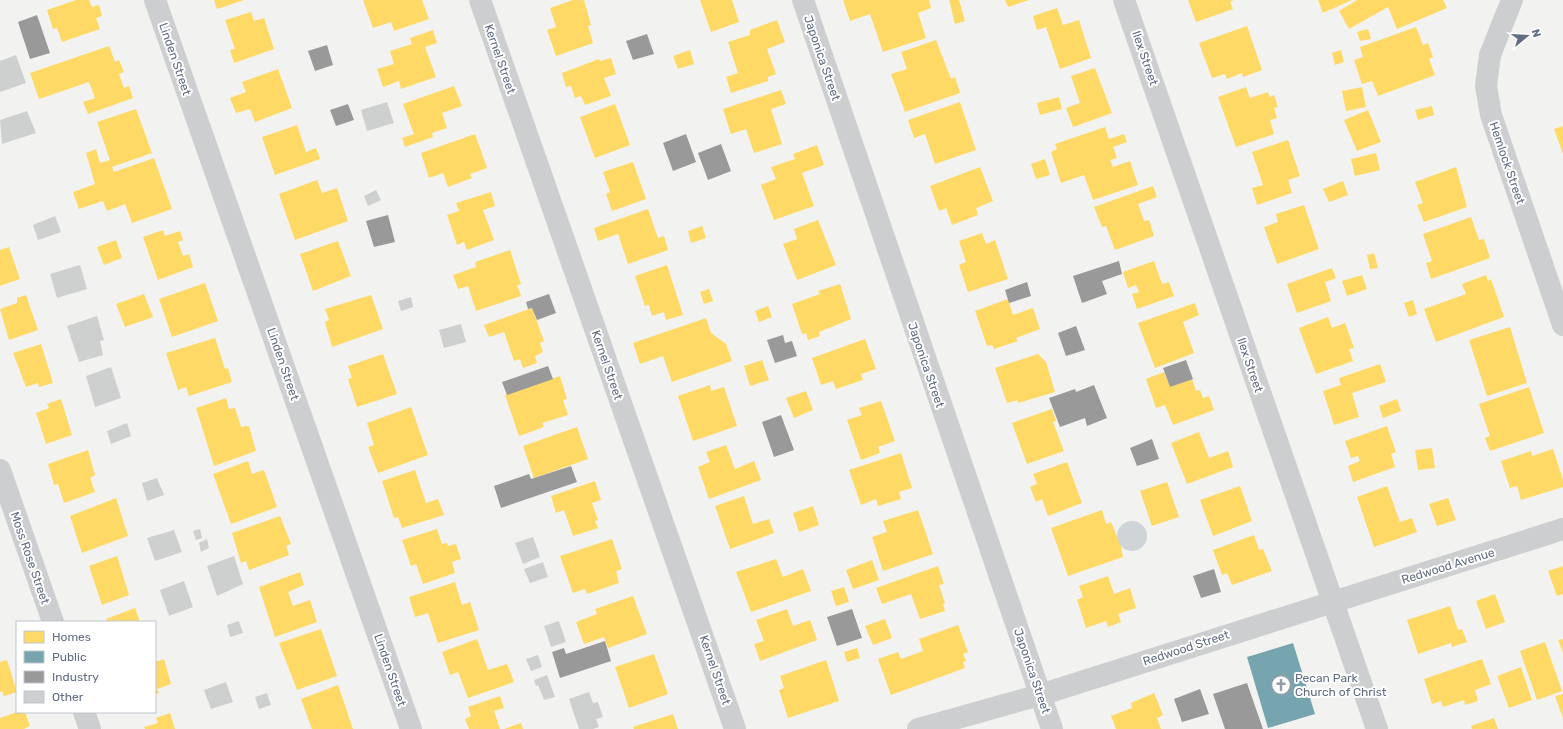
<svg xmlns="http://www.w3.org/2000/svg" width="1563" height="729" font-family="Rubik,sans-serif">
  <style>
    .water { fill: #ced4d8 }
    .homes { fill: #ffd966 }
    .public { fill: #76a5af }
    .industry { fill: #999 }
    .building { fill: #ced0d0 }
    .lines { fill: none; stroke-linecap: round; stroke-linejoin: round }
    .minor { stroke: #cdcecf; stroke-width: 22 }
    .labels { text-anchor: middle; dominant-baseline: central; stroke-width: 4; stroke-linejoin: round; paint-order: stroke }
    .street-label { font-size: 12px; fill: #616d82; stroke: #fff }
    .poi-label { font-size: 12px; fill: #616d82; stroke: #fff; text-anchor: start }
  </style>
  <rect width="100%" height="100%" fill="#f2f3f0"/>
  <path class="water" d="M1117 536a15 15 0 1 1 30 0a15 15 0 1 1-30 0Z"/>
  <path class="homes" d="M76,0H89L92,7L99,5L102,16L96,18L100,29L62,42L57,28L53,29L47,10Z
    M214,0H244L217,9Z
    M363,0H422L429,19L394,31L391,22L373,28Z
    M573,0H584L591,25L588,26L593,43L556,56L547,30L556,27L550,8Z
    M700,0H732L739,22L711,32Z
    M843,0H929L931,8L918,13L926,38L883,52L870,14L850,21Z
    M949,0H959L965,21L955,24Z
    M1005,0H1029L1008,7Z
    M1188,0H1234L1230,2L1233,9L1196,22Z
    M1318,0H1352L1323,13Z
    M1357,0H1443L1447,8L1397,29L1388,7L1349,29L1339,11Z
    M1057,8L1063,25L1079,20L1091,58L1060,69L1046,27L1037,30L1033,16Z
    M251,12L254,21L264,18L274,49L234,63L230,50L235,49L225,20Z
    M777,20L785,42L767,49L776,74L768,77V81L731,93L726,77L738,73L728,42L750,35V30Z
    M1247,26L1262,70L1243,77L1242,73L1227,79L1225,74L1212,78L1199,43Z
    M1416,27L1423,45L1428,43L1433,57L1429,59L1435,75L1378,96L1372,81L1362,84L1354,60L1363,57L1360,47Z
    M1368,29L1371,39L1360,41L1357,32Z
    M433,30L437,43L425,47L436,77L401,89L399,81L383,87L377,69L394,64L390,51L412,44L410,38Z
    M936,40L951,79L955,77L960,93L905,112L891,74L907,69L901,52Z
    M109,46L115,62L119,60L124,72L119,74L124,88L129,86L133,98L88,114L83,102L95,98L89,82L39,99L30,73Z
    M690,50L694,64L678,69L673,56Z
    M1341,50L1344,62L1335,65L1332,53Z
    M611,58L616,74L604,78L611,96L585,105L581,96L575,98L571,86L566,87L562,73L599,59L600,61Z
    M1095,68L1112,113L1073,127L1066,108L1080,103L1071,76Z
    M278,69L292,108L255,122L250,109L236,113L230,98L246,92L242,82Z
    M454,86L462,106L442,113L447,128L432,133L433,137L405,147L402,138L414,134L403,104Z
    M1246,87L1250,98L1268,92L1270,97L1274,95L1278,107L1274,108L1277,118L1270,120L1274,134L1236,147L1218,97Z
    M1362,87L1366,107L1346,111L1342,91Z
    M781,90L786,104L771,109L782,144L754,153L746,129L731,134L723,109Z
    M1059,97L1062,109L1040,115L1037,103Z
    M960,102L976,150L935,164L925,134L914,138L908,120Z
    M615,104L630,145L595,158L580,117Z
    M1432,106L1434,115L1418,120L1415,110Z
    M136,109L152,153L112,167L114,172L154,158L172,209L132,223L125,204L107,211L103,201L79,209L73,192L95,184L86,153L96,149L100,163L110,160L97,122Z
    M1368,110L1381,142L1357,151L1344,120Z
    M297,125L306,152L316,148L320,159L275,175L262,137Z
    M1563,126V154L1554,129Z
    M1105,127L1109,139L1124,134L1127,142L1113,147L1117,158L1110,160L1113,167L1130,161L1138,185L1093,200L1084,175L1061,183L1051,152L1057,149L1055,144Z
    M475,134L487,168L470,174L472,178L448,187L443,173L429,178L421,153Z
    M1288,140L1300,176L1288,180L1292,193L1257,205L1252,188L1263,185L1252,152Z
    M817,145L824,165L802,173L814,206L774,220L761,185L776,179L771,167L795,159L793,154Z
    M1376,153L1380,170L1355,176L1351,159Z
    M1045,159L1050,175L1036,179L1031,164Z
    M633,162L646,199L612,211L606,194L610,192L603,172Z
    M980,167L993,201L976,208L978,215L952,225L946,208L939,211L930,186Z
    M1456,167L1467,207L1424,222L1417,205L1423,203L1415,182Z
    M317,180L322,193L337,188L348,221L295,240L279,194Z
    M1343,181L1348,195L1329,202L1323,189Z
    M1153,186L1157,197L1138,204L1144,221L1149,220L1154,236L1115,250L1106,226L1102,227L1094,207Z
    M491,192L495,206L483,210L494,240L467,250L464,242L457,245L447,215L459,211L456,203Z
    M1304,205L1319,249L1277,264L1264,227L1278,222L1276,214Z
    M648,209L658,238L664,236L668,250L628,264L618,234L598,241L594,228Z
    M1471,217L1479,240L1484,239L1490,258L1431,279L1426,263L1432,261L1423,234Z
    M818,220L836,265L797,280L783,244L797,239L794,229Z
    M702,226L706,238L691,243L688,231Z
    M163,230L165,236L180,231L183,240L178,242L183,256L189,254L193,267L158,280L143,237Z
    M982,233L986,244L995,240L1008,279L968,292L959,265L966,262L959,241Z
    M116,240L122,258L104,265L97,247Z
    M338,241L351,276L313,291L300,254Z
    M9,247L20,279L0,286V250Z
    M510,250L521,284L517,285L521,296L476,311L468,286L458,289L453,275L476,267L475,262Z
    M1374,253L1378,268L1370,269L1367,255Z
    M1154,261L1162,284L1169,282L1174,296L1137,309L1132,294L1139,292L1136,285L1128,288L1123,272Z
    M667,265L683,315L666,320L664,312L652,316L649,305L645,306L635,276Z
    M1332,268L1336,278L1325,282L1331,301L1297,313L1287,284Z
    M1362,275L1367,289L1347,296L1342,281Z
    M1486,275L1488,281L1491,279L1504,317L1436,342L1424,309L1466,294L1462,284Z
    M205,283L218,321L172,337L159,299Z
    M840,284L851,319L819,332L820,336L808,340L806,333L802,334L792,304L820,294L818,291Z
    M709,289L713,301L704,304L700,292Z
    M144,294L153,317L125,327L116,304Z
    M26,295L38,330L9,340L0,309L17,303V298Z
    M371,295L383,329L332,347L325,322L329,320L325,309Z
    M1008,299L1013,315L1033,308L1040,329L1016,338L1018,341L994,349L992,345L987,346L975,311Z
    M1413,300L1417,314L1409,317L1404,303Z
    M1195,303L1199,315L1183,322L1194,353L1155,368L1138,323Z
    M768,306L772,317L759,322L755,311Z
    M532,308L544,341L540,343L543,352L535,356L537,363L523,368L520,359L514,361L504,332L489,337L484,325Z
    M1328,317L1332,328L1345,323L1354,348L1349,349L1353,361L1316,374L1299,328Z
    M706,318L711,333L726,344L732,361L672,382L663,356L640,364L633,343Z
    M1510,327L1527,383L1487,396L1469,340Z
    M215,338L225,369L228,368L232,382L189,396L186,387L178,390L166,353Z
    M865,339L876,369L861,374L863,380L836,389L833,381L821,385L812,358Z
    M41,344L53,383L39,387L38,383L26,387L13,353Z
    M383,354L397,394L357,407L348,379L352,378L348,366Z
    M1038,354L1046,362L1055,392L1018,403V400L1007,403L995,368Z
    M762,360L769,380L750,386L744,366Z
    M1380,364L1386,382L1352,393L1359,417L1334,425L1323,391L1341,385L1339,378Z
    M1164,372L1170,387L1192,379L1196,391L1200,390L1203,398L1209,396L1214,410L1173,425L1165,405L1156,408L1146,379Z
    M560,376L567,399L563,400L568,415L542,423L544,427L519,436L505,395Z
    M710,385L711,391L724,387L737,426L693,441L678,396Z
    M1529,387L1544,433L1490,451L1485,438L1490,436L1479,404Z
    M806,391L813,410L794,418L786,398Z
    M226,398L229,409L235,408L241,427L249,426L256,451L214,466L196,408Z
    M61,399L72,435L46,444L36,413L49,408L47,404Z
    M1397,399L1401,411L1383,418L1379,406Z
    M881,401L895,441L878,447L880,453L861,460L847,420L862,415L859,408Z
    M411,407L428,455L378,473L368,447L374,445L367,423Z
    M1052,409L1056,421L1053,422L1064,451L1027,464L1012,423Z
    M1387,426L1396,452L1391,454L1395,467L1353,482L1348,466L1360,461L1358,456L1351,458L1345,441Z
    M577,427L588,459L534,478L523,446Z
    M1199,432L1209,458L1228,451L1233,467L1187,484L1171,443Z
    M726,445L735,469L754,461L761,480L709,499L698,467L710,462L706,452Z
    M1432,448L1435,468L1418,470L1415,450Z
    M1553,449L1563,480V487L1521,500L1517,486L1510,488L1501,461L1531,451L1532,456Z
    M88,450L95,475L90,478L95,492L64,503L58,484L54,485L48,464Z
    M901,453L912,488L899,492L901,499L878,506L876,499L861,505L849,470Z
    M248,461L252,474L264,470L277,507L231,524L213,474Z
    M1067,462L1082,503L1048,516L1042,499L1036,502L1030,487L1037,484L1033,474Z
    M415,470L426,503L438,499L444,515L402,528L398,517L394,518L382,481Z
    M595,481L601,500L592,503L598,520L595,521L598,528L573,536L564,510L556,513L551,496Z
    M1167,482L1179,517L1152,526L1140,491Z
    M1240,486L1252,521L1213,536L1200,500Z
    M1387,486L1400,522L1412,518L1417,532L1374,547L1357,497Z
    M744,496L753,524L769,519L774,533L730,549L715,506Z
    M116,498L128,536L82,553L70,516Z
    M1448,498L1456,520L1437,526L1429,504Z
    M813,506L819,525L799,532L793,513Z
    M918,510L933,554L883,571L872,537L887,532L883,521Z
    M1102,510L1106,524L1111,522L1121,547L1123,557L1068,576L1051,528Z
    M280,516L291,544L286,546L289,555L249,570L246,561L241,563L232,533Z
    M437,529L442,544L447,543L448,546L456,544L461,559L452,562L455,573L423,584L416,564L411,566L402,540Z
    M1254,535L1259,550L1263,549L1272,571L1232,585L1227,573L1222,575L1213,550Z
    M612,539L622,569L616,571L619,583L587,594L585,589L573,593L560,556Z
    M117,556L129,595L102,605L89,566Z
    M776,559L783,577L803,569L811,591L751,612L736,572Z
    M872,560L879,580L853,589L846,570Z
    M938,566L944,584L939,585L945,603L943,604L945,611L920,619L911,594L882,604L876,588Z
    M1563,566V594L1557,596L1548,571Z
    M300,572L304,585L288,592L293,606L310,600L317,622L275,637L259,587Z
    M1108,576L1114,594L1130,588L1136,608L1118,614L1121,622L1108,627L1106,621L1086,628L1077,600L1083,597L1079,586Z
    M455,582L462,605L470,602L479,630L438,643L428,613L415,617L409,597Z
    M844,587L849,602L836,606L831,591Z
    M1495,594L1505,622L1486,629L1476,601Z
    M633,596L647,634L608,648L604,637L584,644L576,622L597,614L595,609Z
    M1450,606L1458,630L1462,629L1467,642L1452,647L1451,643L1418,654L1407,620Z
    M135,608L140,622H107L106,619Z
    M787,609L793,626L810,620L817,640L760,661L754,644L764,641L756,620Z
    M885,619L892,638L873,645L865,626Z
    M958,625L968,652L963,654L966,661L963,662L965,668L891,695L878,659L898,652L901,659L923,651L919,639Z
    M321,629L337,676L297,690L279,643Z
    M477,639L488,670L507,664L514,682L468,698L458,672L450,675L442,652Z
    M1563,639V653L1558,640Z
    M1545,642L1562,691L1537,700L1520,651Z
    M857,648L860,658L847,662L844,652Z
    M654,654L668,694L629,708L615,667Z
    M164,659L171,684L157,689L159,693L155,695V662Z
    M1482,659L1491,684L1475,690L1478,701L1465,705L1464,700L1443,707L1441,701L1432,704L1424,679Z
    M7,660L17,692L4,696L2,691L0,692V662Z
    M826,660L839,701L788,718L779,690L784,688L780,676Z
    M1521,667L1532,700L1509,708L1497,676Z
    M338,685L353,729H312L301,699Z
    M1154,693L1163,715L1157,718L1161,729H1116L1111,716L1132,708L1131,703Z
    M1563,694V718L1555,696Z
    M500,696L504,708L494,711L500,729H469L465,719L471,716L468,707Z
    M17,712H25L30,726L24,729H0V718Z
    M170,713L175,729H145L144,727L158,723L156,718Z
    M673,714L678,729H634L633,727Z
    M1494,718L1498,729H1472L1471,726Z
    M521,723L523,729H504Z"/>
  <path class="public" d="M1293,643L1315,714L1268,728L1247,657Z"/>
  <path class="industry" d="M37,15L50,53L30,59L18,22Z
    M647,34L654,54L633,60L626,41Z
    M327,45L333,65L315,71L308,51Z
    M348,104L354,120L336,126L330,110Z
    M686,134L696,162L673,171L663,143Z
    M721,144L731,171L708,180L698,153Z
    M388,215L395,242L374,247L366,221Z
    M1119,261L1122,274L1102,281L1107,294L1082,303L1073,276Z
    M1027,282L1031,296L1009,303L1005,290Z
    M549,294L556,313L537,320L532,308L528,309L526,302Z
    M1076,326L1085,350L1066,356L1058,333Z
    M783,335L785,343L792,341L797,356L775,363L767,340Z
    M1186,360L1193,379L1170,387L1163,368Z
    M548,366L553,379L507,395L502,382Z
    M1094,385L1107,418L1087,426L1085,418L1060,427L1049,398L1075,389L1076,392Z
    M781,415L794,450L774,457L762,422Z
    M1152,439L1159,459L1137,466L1130,448Z
    M571,466L577,482L501,508L494,486L529,474L531,479Z
    M1214,569L1221,592L1201,598L1193,576Z
    M852,609L862,638L837,646L827,617Z
    M605,641L611,661L560,678L552,652L564,648L566,654Z
    M1247,683L1263,729H1225L1213,694Z
    M1200,689L1209,714L1182,722L1174,699Z"/>
  <path class="building" d="M16,55L26,83L0,92V61Z
    M387,102L394,123L367,131L361,110Z
    M27,111L36,133L2,144L0,120Z
    M376,190L381,200L368,206L364,196Z
    M55,216L61,232L38,240L33,225Z
    M80,265L87,289L57,298L50,274Z
    M411,297L413,307L401,311L398,301Z
    M97,316L104,340L100,341L103,355L79,362L67,326Z
    M461,324L466,342L444,348L439,330Z
    M111,367L121,398L95,407L86,376Z
    M127,423L131,436L111,444L107,431Z
    M157,478L164,495L147,501L142,483Z
    M200,529L202,538L196,540L193,531Z
    M174,530L182,552L155,561L147,538Z
    M533,537L540,557L523,564L515,543Z
    M207,539L209,548L201,552L199,543Z
    M234,556L243,584L217,596L207,566Z
    M543,562L548,577L530,583L524,569Z
    M184,581L193,607L169,616L160,590Z
    M239,621L243,633L230,637L227,625Z
    M559,621L566,642L551,647L544,626Z
    M538,655L542,667L531,671L526,659Z
    M547,675L555,697L544,700L538,685L536,686L534,680Z
    M226,682L233,702L211,709L204,690Z
    M589,692L593,703L598,702L603,717L596,719L599,727L593,729H579L569,699Z
    M267,693L271,705L259,709L255,697Z"/>
  <g class="lines">
    <path class="minor" d="M155,0L411,729
      M480,0L735,729
      M803,0L1052,729
      M1124,0L1377,729
      M1512,0L1490,55L1486,86L1491,115L1563,325
      M0,470L53,622
      M84,712L90,729
      M918,729L1040,695L1563,529"/>
  </g>
  <defs>
    <symbol id="church-ring" viewBox="-11 -11 22 22"><circle r="9.5" fill="#fff" stroke="#949ca8" stroke-width="1.5"/><path d="M-1.2-6h2.4v3.5h3.3v2.4h-3.3V6h-2.4V-.1h-3.3v-2.4h3.3Z" fill="#949ca8"/></symbol>
  </defs>
  <g fill-rule="evenodd">
    <use href="#church-ring" x="1270" y="674" width="22" height="22"/>
  </g>
  <g class="labels">
    <g class="street-label">
      <text transform="translate(822 58) rotate(71)">Japonica Street</text>
      <text transform="translate(1145 58) rotate(71)">Ilex Street</text>
      <text transform="translate(175 59) rotate(71)">Linden Street</text>
      <text transform="translate(500 59) rotate(71)">Kernel Street</text>
      <text transform="translate(1507 163) rotate(71)">Hemlock Street</text>
      <text transform="translate(283 364) rotate(71)">Linden Street</text>
      <text transform="translate(607 365) rotate(71)">Kernel Street</text>
      <text transform="translate(926 365) rotate(71)">Japonica Street</text>
      <text transform="translate(1250 365) rotate(71)">Ilex Street</text>
      <text transform="translate(30 558) rotate(71)">Moss Rose Street</text>
      <text transform="translate(1448 566) rotate(-17)">Redwood Avenue</text>
      <text transform="translate(1186 648) rotate(-18)">Redwood Street</text>
      <text transform="translate(390 670) rotate(71)">Linden Street</text>
      <text transform="translate(715 670) rotate(71)">Kernel Street</text>
      <text transform="translate(1032 671) rotate(71)">Japonica Street</text>
    </g>
    <g class="poi-label">
      <text x="1295" y="678">Pecan Park<tspan x="1295" dy="14">Church of Christ</tspan></text>
    </g>
  </g>
  <rect x="16" y="621" width="140" height="92" fill="#ffffff" stroke="#c0c5cd"/>
  <rect x="24" y="631" width="20" height="12" fill="#ffd966" stroke="#c0c5cd"/>
  <text x="52" y="641" font-size="12" fill="#616d82">Homes</text>
  <rect x="24" y="651" width="20" height="12" fill="#76a5af" stroke="#c0c5cd"/>
  <text x="52" y="661" font-size="12" fill="#616d82">Public</text>
  <rect x="24" y="671" width="20" height="12" fill="#999999" stroke="#c0c5cd"/>
  <text x="52" y="681" font-size="12" fill="#616d82">Industry</text>
  <rect x="24" y="691" width="20" height="12" fill="#ced0d0" stroke="#c0c5cd"/>
  <text x="52" y="701" font-size="12" fill="#616d82">Other</text>
  <g transform="translate(1527 36) rotate(72)" stroke="#ffffff" stroke-width="3" paint-order="stroke">
  <path d="M0-3L7 15L0 10L-7 15Z" fill="#616d82"/>
  <text y="-6" font-size="11" font-weight="bold" text-anchor="middle" fill="#616d82">N</text>
  </g>
</svg>
